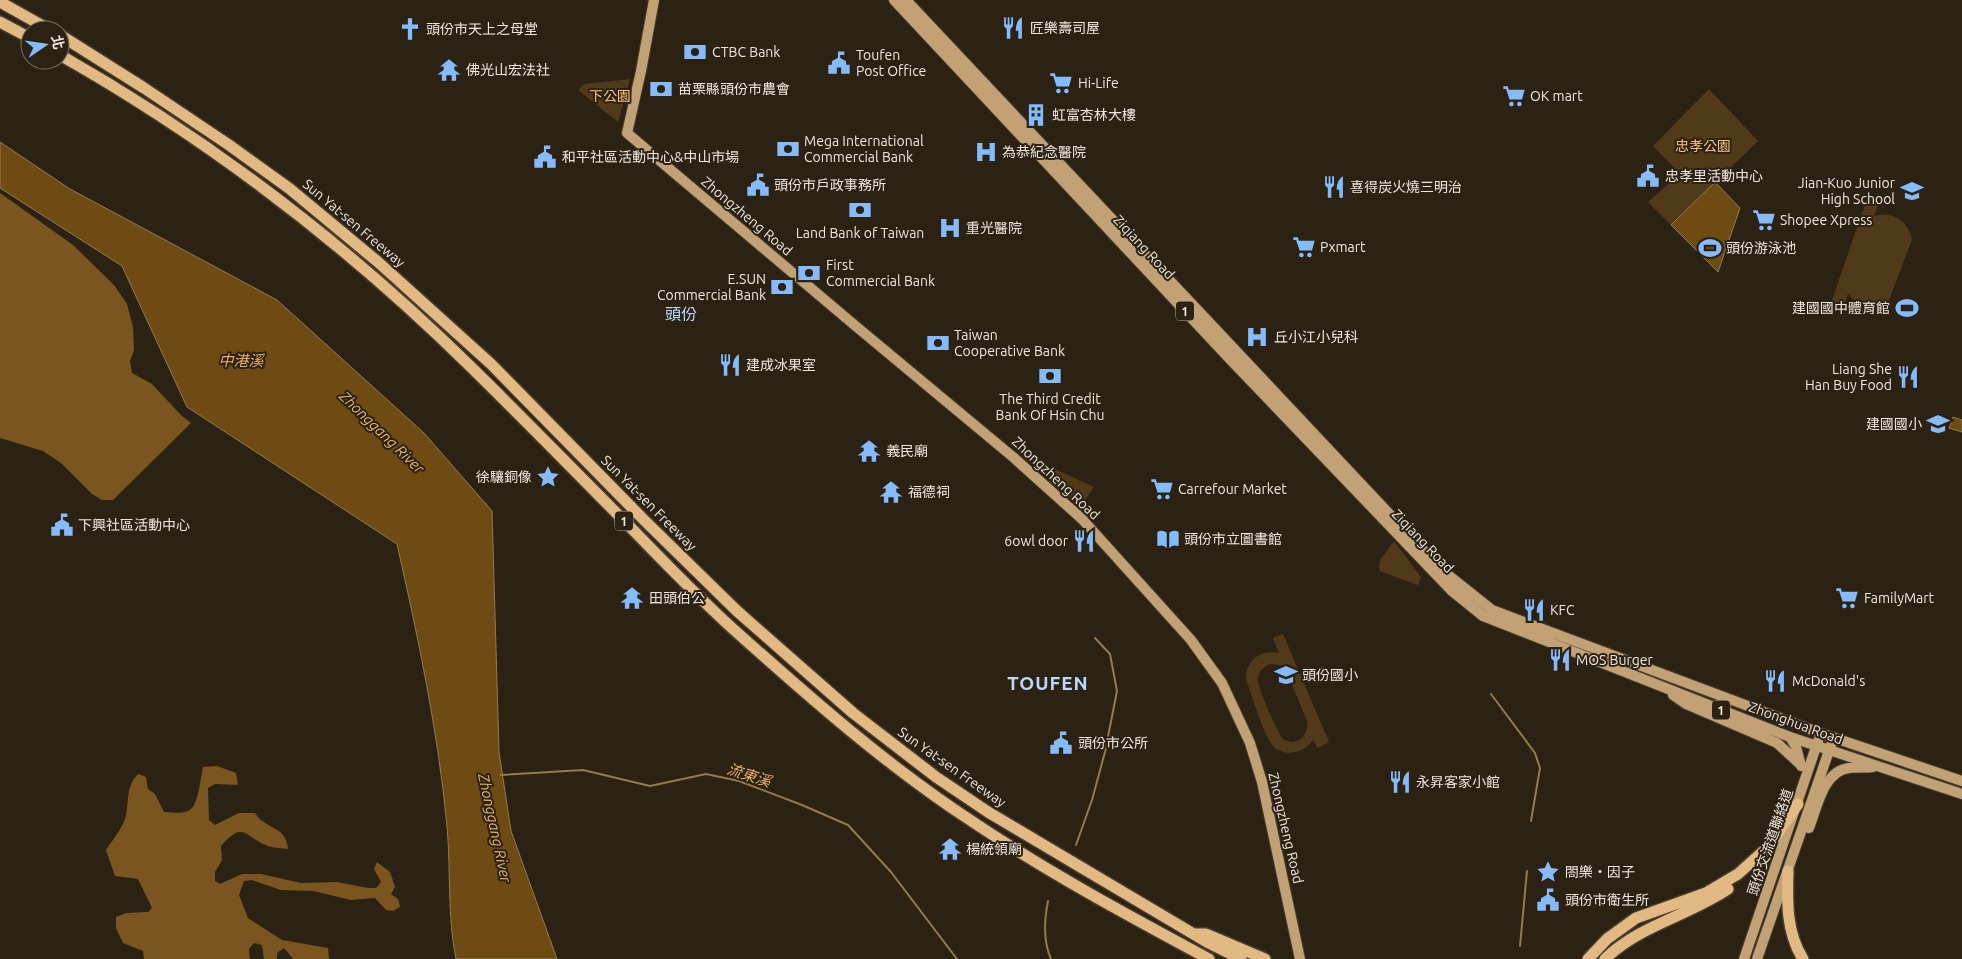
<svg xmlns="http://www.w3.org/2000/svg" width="1962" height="959" font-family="Ubuntu,'Noto Sans TC',sans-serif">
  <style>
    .green { fill: #513a19; fill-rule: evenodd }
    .forest { fill: #7a551f }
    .water { fill: #6e4b12; stroke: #947a4f }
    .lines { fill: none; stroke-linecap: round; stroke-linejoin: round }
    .stream { stroke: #947a4f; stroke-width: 2 }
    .major-casing { stroke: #473d30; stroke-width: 12 }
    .highway-casing { stroke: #473d30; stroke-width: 14 }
    .major { stroke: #c2a174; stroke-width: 10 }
    .highway { stroke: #e2b983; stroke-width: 11 }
    .labels { text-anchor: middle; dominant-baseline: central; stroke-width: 4; stroke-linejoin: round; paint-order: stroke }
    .shield { fill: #2c2214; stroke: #b4aba1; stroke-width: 1 }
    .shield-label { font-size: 12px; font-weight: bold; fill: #eee6dd }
    .poi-label { font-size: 14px; fill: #eee6dd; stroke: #2c2214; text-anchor: start }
    .park-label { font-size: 14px; fill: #fbc376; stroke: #2c2214 }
    .street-label { font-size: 14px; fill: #eee6dd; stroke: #2c2214 }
    .water-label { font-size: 15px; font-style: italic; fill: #eab366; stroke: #2c2214 }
    .quarter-label { font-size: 16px; fill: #bbd8fd; stroke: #2c2214 }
    .district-label { font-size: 19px; font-weight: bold; letter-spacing: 1px; fill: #bbd8fd; stroke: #2c2214 }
  </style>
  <rect width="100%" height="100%" fill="#2c2214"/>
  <path class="green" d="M630,79L618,122L578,90L584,84Z
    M1709,89L1758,141L1671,225L1648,202L1680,174L1653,146Z
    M1867,199L1879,202L1874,216C1893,211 1909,221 1912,240L1889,300C1874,310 1859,307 1848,294L1843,307L1831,303Z
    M1055,469L1094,487L1080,507L1048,482Z
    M1394,541L1421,577L1418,585L1379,571L1380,560Z
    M1283,634L1329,742L1318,748L1313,740C1304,754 1280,759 1270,742C1261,727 1253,698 1246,680C1245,660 1261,649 1279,653L1273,638ZM1269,664L1279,665L1285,668L1307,721C1310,735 1296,748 1283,739C1278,735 1260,691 1258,682C1257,678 1259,675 1260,671Z"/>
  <path class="forest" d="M0,193L73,245L114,285L127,304L133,327L134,350L130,361L132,373L152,384L182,416L191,423L113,500H102L92,494L61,463L43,451L0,438Z
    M217,766L236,773L238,785L215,784L208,788L209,820L215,825L239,813H255C257,816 260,820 264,822C276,831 286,830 288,849C282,848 274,848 268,846C243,837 245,819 221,846L222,860L215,872V881L220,884L242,874H261L301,883L337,882L368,888H376L381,882L374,869L377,862L390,872L395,887L391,894L398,899L400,907L393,911L386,910L375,898L351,900L313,891L281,890L252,880L244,881L239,895L248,918L282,940L328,948L329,959H293L284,948L277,953V959H264L262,945L254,943L249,949L250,959H144L143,951L123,943L116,928V917L126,913L148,912L152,908L138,879L115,876L106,850C112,840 124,827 126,815C129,802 126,783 139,774L146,777L148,789L155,794L164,812C172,812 185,815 191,809C198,804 201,776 203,767Z"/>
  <path class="water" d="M0,142L70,189L277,300L424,433L492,511L499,752L511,831L557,959H456C447,915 451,870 447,826C438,731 418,637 397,544L187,407L122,266L0,188Z
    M1715,182L1740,208L1718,272L1671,225Z
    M1953,417L1962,420V432L1949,428Z"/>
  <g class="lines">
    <path class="stream" d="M1491,694L1535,753L1540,768L1531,821
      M501,775L583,770L650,786L706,774L739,781L802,805L848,825L891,872L957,959
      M1076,845L1092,800L1105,752L1117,691L1110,654L1095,638
      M1048,901C1044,921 1043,941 1051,959
      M1520,946L1527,871"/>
    <defs>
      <path id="major" d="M654,0L641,71L627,133L858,328L1013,457L1082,519L1191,640L1222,683L1250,743L1262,782L1300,959
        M894,0L1227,356L1452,591L1483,616L1790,737L1962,794
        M906,0L1443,571L1492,610L1820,733L1962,781
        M1673,695L1686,704L1777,743L1801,765
        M1790,737L1796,747L1801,766
        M1809,828C1817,808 1823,771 1849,768C1857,767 1865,768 1873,767
        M1744,959L1818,741
        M1757,959L1831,745"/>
      <path id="highway" d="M0,2L50,30
        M0,22L30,38
        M60,35L144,88L229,145L290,189L378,262L491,364L644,520L737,611L853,713L936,777L988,812L1207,942L1241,959
        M60,55C210,140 348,246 471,367C527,422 582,478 637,534C668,566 699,598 732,628C808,696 887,766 973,822C1049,873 1129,916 1209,959
        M1788,871C1787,901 1786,932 1803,959
        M1194,934H1206L1265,959
        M1588,959L1607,939L1636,918L1706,893L1738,874L1768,847L1798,804
        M1605,959C1640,925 1688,916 1728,889"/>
    </defs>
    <use href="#major" class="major-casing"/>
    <use href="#highway" class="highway-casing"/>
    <use href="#major" class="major"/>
    <use href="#highway" class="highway"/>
  </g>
  <defs>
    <symbol id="restaurant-bare" viewBox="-9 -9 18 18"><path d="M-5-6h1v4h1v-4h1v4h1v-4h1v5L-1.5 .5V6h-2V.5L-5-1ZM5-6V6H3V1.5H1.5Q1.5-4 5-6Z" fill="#86bbfb" stroke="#2c2214" stroke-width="2.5" paint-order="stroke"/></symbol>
    <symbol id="church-bare" viewBox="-9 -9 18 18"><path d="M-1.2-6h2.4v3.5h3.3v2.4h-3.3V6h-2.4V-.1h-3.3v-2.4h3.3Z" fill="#86bbfb" stroke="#2c2214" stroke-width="2.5" paint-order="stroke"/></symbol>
    <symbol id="bank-bare" viewBox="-9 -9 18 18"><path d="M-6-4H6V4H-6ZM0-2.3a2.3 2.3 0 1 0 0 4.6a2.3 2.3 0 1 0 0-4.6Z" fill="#86bbfb" stroke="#2c2214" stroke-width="2.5" paint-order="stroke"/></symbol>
    <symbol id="civic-bare" viewBox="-9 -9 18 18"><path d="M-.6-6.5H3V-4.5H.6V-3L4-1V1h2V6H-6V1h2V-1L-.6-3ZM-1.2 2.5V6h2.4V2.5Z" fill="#86bbfb" stroke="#2c2214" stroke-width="2.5" paint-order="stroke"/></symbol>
    <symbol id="temple-bare" viewBox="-9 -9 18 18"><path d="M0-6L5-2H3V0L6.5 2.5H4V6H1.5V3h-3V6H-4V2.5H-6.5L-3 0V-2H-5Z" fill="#86bbfb" stroke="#2c2214" stroke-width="2.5" paint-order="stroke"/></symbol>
    <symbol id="supermarket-bare" viewBox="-9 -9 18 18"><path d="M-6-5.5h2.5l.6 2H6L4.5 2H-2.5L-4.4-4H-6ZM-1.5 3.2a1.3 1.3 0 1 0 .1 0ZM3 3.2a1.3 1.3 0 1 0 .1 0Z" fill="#86bbfb" stroke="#2c2214" stroke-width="2.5" paint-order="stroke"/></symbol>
    <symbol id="building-bare" viewBox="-9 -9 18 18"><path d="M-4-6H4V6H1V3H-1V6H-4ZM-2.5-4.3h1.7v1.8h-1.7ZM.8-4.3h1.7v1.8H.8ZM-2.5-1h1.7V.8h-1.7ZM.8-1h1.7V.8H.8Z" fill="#86bbfb" stroke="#2c2214" stroke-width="2.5" paint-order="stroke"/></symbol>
    <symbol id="hospital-bare" viewBox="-9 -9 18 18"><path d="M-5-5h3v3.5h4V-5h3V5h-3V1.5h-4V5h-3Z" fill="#86bbfb" stroke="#2c2214" stroke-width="2.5" paint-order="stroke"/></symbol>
    <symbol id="school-bare" viewBox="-9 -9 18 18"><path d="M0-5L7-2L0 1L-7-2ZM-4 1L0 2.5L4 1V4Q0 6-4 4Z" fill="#86bbfb" stroke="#2c2214" stroke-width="2.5" paint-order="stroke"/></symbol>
    <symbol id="stadium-bare" viewBox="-9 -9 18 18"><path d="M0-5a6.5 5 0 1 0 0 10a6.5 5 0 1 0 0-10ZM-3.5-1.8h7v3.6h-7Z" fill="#86bbfb" stroke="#2c2214" stroke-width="2.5" paint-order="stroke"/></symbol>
    <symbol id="sight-bare" viewBox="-9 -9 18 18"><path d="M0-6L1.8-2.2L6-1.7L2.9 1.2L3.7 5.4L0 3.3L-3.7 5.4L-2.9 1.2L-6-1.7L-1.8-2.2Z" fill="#86bbfb" stroke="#2c2214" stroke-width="2.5" paint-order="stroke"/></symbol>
    <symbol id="library-bare" viewBox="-9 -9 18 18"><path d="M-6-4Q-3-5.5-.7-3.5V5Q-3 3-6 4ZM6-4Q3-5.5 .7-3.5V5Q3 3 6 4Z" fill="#86bbfb" stroke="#2c2214" stroke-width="2.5" paint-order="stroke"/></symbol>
  </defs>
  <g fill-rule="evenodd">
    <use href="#restaurant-bare" x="997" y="12" width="32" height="32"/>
    <use href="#church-bare" x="394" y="13" width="32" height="32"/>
    <use href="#bank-bare" x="679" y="36" width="32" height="32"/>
    <use href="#civic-bare" x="823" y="47" width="32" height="32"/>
    <use href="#temple-bare" x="433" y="54" width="32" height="32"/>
    <use href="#supermarket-bare" x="1045" y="67" width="32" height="32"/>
    <use href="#bank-bare" x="645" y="73" width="32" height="32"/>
    <use href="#supermarket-bare" x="1498" y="80" width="32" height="32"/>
    <use href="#building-bare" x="1020" y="99" width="32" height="32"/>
    <use href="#bank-bare" x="772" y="133" width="32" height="32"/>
    <use href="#hospital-bare" x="970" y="136" width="32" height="32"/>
    <use href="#civic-bare" x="529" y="141" width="32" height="32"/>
    <use href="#civic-bare" x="1632" y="160" width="32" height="32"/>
    <use href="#civic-bare" x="742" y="169" width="32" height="32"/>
    <use href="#restaurant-bare" x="1318" y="171" width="32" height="32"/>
    <use href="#school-bare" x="1896" y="175" width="32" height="32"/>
    <use href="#bank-bare" x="844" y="194" width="32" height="32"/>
    <use href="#supermarket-bare" x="1748" y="204" width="32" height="32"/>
    <use href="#hospital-bare" x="934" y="212" width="32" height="32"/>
    <use href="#supermarket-bare" x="1288" y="231" width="32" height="32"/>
    <use href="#stadium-bare" x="1694" y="232" width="32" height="32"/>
    <use href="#bank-bare" x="793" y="257" width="32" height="32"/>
    <use href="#bank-bare" x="766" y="271" width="32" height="32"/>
    <use href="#stadium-bare" x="1891" y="292" width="32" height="32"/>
    <use href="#hospital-bare" x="1241" y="321" width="32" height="32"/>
    <use href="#bank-bare" x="922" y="327" width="32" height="32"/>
    <use href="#restaurant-bare" x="714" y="349" width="32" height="32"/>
    <use href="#bank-bare" x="1034" y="360" width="32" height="32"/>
    <use href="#restaurant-bare" x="1892" y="361" width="32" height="32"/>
    <use href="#school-bare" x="1922" y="408" width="32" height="32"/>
    <use href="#temple-bare" x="853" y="435" width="32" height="32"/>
    <use href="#sight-bare" x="532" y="461" width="32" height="32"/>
    <use href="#supermarket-bare" x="1146" y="473" width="32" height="32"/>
    <use href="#temple-bare" x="875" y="476" width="32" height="32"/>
    <use href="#civic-bare" x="46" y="509" width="32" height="32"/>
    <use href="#library-bare" x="1152" y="523" width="32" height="32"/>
    <use href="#restaurant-bare" x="1068" y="525" width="32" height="32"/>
    <use href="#temple-bare" x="616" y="582" width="32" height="32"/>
    <use href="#supermarket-bare" x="1831" y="582" width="32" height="32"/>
    <use href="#restaurant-bare" x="1518" y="594" width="32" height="32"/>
    <use href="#restaurant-bare" x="1544" y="644" width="32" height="32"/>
    <use href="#school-bare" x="1270" y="659" width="32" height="32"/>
    <use href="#restaurant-bare" x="1759" y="665" width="32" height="32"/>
    <use href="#civic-bare" x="1045" y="727" width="32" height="32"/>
    <use href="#restaurant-bare" x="1384" y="766" width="32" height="32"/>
    <use href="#temple-bare" x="934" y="833" width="32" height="32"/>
    <use href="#sight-bare" x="1532" y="856" width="32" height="32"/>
    <use href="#civic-bare" x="1532" y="884" width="32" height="32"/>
  </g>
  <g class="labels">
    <g class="shield">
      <rect x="1176" y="301.5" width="18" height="19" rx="4"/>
      <rect x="615" y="511.5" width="18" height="19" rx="4"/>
      <rect x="1712" y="700.5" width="18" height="19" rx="4"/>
    </g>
    <g class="shield-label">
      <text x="1185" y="311">1</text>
      <text x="624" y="521">1</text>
      <text x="1721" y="710">1</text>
    </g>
    <g class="poi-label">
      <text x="1030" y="28">匠樂壽司屋</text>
      <text x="426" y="29">頭份市天上之母堂</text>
      <text x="712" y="52">CTBC Bank</text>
      <text x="856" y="55">Toufen<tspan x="856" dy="16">Post Office</tspan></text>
      <text x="466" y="70">佛光山宏法社</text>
      <text x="1078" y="83">Hi-Life</text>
      <text x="678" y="89">苗栗縣頭份市農會</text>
      <text x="1530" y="96">OK mart</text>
      <text x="1052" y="115">虹富杏林大樓</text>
      <text x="804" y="141">Mega International<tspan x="804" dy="16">Commercial Bank</tspan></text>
      <text x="1002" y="152">為恭紀念醫院</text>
      <text x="562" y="157">和平社區活動中心&amp;中山市場</text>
      <text x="1665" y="176">忠孝里活動中心</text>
      <text x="1895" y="183" text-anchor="end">Jian-Kuo Junior<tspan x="1895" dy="16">High School</tspan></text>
      <text x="774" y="185">頭份市戶政事務所</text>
      <text x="1350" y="187">喜得炭火燒三明治</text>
      <text x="1780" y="220">Shopee Xpress</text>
      <text x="966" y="228">重光醫院</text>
      <text x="860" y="233" text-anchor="middle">Land Bank of Taiwan</text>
      <text x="1320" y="247">Pxmart</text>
      <text x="1726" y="248">頭份游泳池</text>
      <text x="826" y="265">First<tspan x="826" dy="16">Commercial Bank</tspan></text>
      <text x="766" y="279" text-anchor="end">E.SUN<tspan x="766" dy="16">Commercial Bank</tspan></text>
      <text x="1890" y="308" text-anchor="end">建國國中體育館</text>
      <text x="954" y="335">Taiwan<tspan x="954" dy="16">Cooperative Bank</tspan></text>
      <text x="1274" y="337">丘小江小兒科</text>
      <text x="746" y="365">建成冰果室</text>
      <text x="1892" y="369" text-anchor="end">Liang She<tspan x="1892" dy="16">Han Buy Food</tspan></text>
      <text x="1050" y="399" text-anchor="middle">The Third Credit<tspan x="1050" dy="16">Bank Of Hsin Chu</tspan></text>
      <text x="1922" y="424" text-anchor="end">建國國小</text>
      <text x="886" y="451">義民廟</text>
      <text x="532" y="477" text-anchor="end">徐驤銅像</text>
      <text x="1178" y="489">Carrefour Market</text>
      <text x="908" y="492">福德祠</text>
      <text x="78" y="525">下興社區活動中心</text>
      <text x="1184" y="539">頭份市立圖書館</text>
      <text x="1068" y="541" text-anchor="end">6owl door</text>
      <text x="649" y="598">田頭伯公</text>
      <text x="1864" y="598">FamilyMart</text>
      <text x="1550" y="610">KFC</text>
      <text x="1576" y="660">MOS Burger</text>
      <text x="1302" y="675">頭份國小</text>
      <text x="1792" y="681">McDonald's</text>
      <text x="1078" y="743">頭份市公所</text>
      <text x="1416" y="782">永昇客家小館</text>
      <text x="966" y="849">楊統領廟</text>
      <text x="1565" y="872">閤樂‧因子</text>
      <text x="1565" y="900">頭份市衛生所</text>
    </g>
    <g class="park-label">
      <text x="610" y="96">下公園</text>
      <text x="1703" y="146">忠孝公園</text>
    </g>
    <g class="street-label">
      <text transform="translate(747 216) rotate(40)">Zhongzheng Road</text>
      <text transform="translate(354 223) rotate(40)">Sun Yat-sen Freeway</text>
      <text transform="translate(1144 247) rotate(47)">Ziqiang Road</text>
      <text transform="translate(1056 478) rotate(43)">Zhongzheng Road</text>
      <text transform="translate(649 503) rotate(45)">Sun Yat-sen Freeway</text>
      <text transform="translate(1423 541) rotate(46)">Ziqiang Road</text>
      <text transform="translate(1796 723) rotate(20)">Zhonghua Road</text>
      <text transform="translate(952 767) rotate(35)">Sun Yat-sen Freeway</text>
      <text transform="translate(1286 828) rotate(77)">Zhongzheng Road</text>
      <text transform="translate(1770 842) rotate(-71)">頭份交流道聯絡道</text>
    </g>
    <g class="water-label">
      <text x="241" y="360">中港溪</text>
      <text transform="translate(382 432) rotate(44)">Zhonggang River</text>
      <text transform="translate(749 775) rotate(18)">流東溪</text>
      <text transform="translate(495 828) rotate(78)">Zhonggang River</text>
    </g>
    <g class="quarter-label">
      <text x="681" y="314">頭份</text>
    </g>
    <g class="district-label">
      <text x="1048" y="683">TOUFEN</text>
    </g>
  </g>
  <g transform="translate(45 45) rotate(77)"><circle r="24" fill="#2c2214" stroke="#7a7064"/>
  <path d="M0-4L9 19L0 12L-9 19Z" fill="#86bbfb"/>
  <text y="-8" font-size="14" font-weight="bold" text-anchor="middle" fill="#eee6dd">北</text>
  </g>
</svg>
